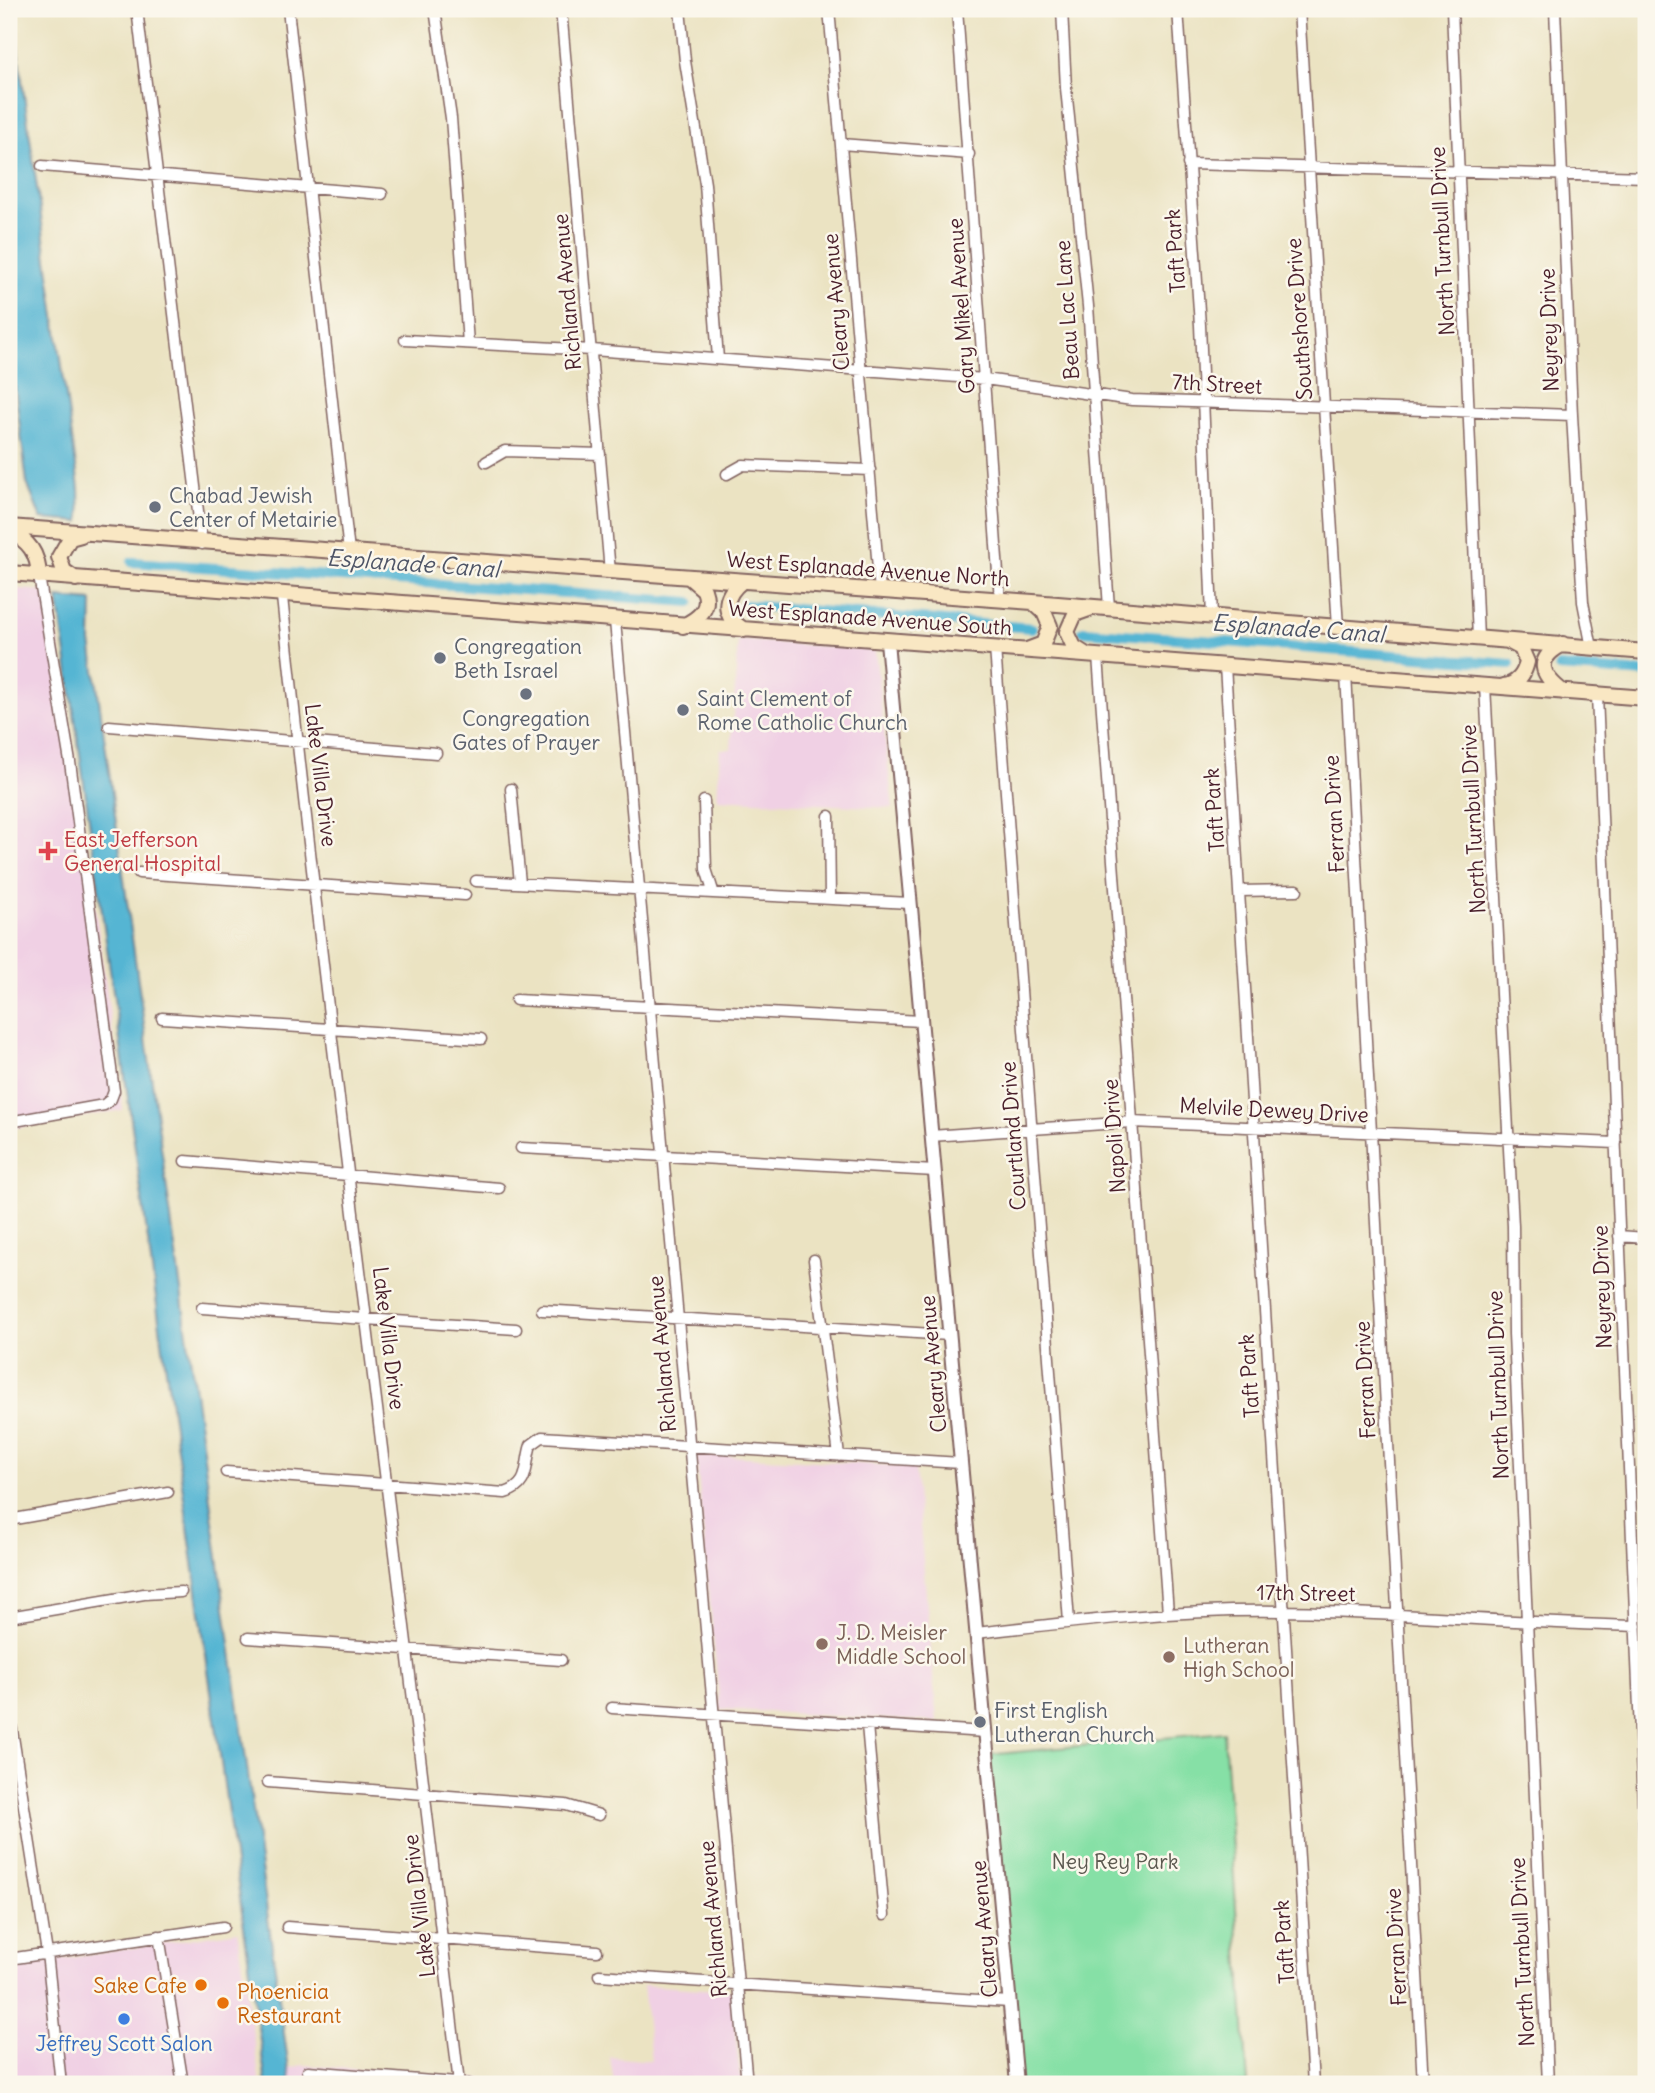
<svg xmlns="http://www.w3.org/2000/svg" width="1655" height="2093" font-family="Delius,sans-serif">
  <style>
    .built { fill: #f0d0e4 }
    .green { fill: #86e0a6; stroke: #688068; stroke-width: 2 }
    .water { fill: #55b5d3; stroke: #506a7f; stroke-width: 2 }
    .lines { fill: none; stroke-linecap: round; stroke-linejoin: round }
    .canal { stroke: #55b5d3; stroke-width: 10 }
    .minor-casing { stroke: #826460; stroke-width: 13 }
    .tertiary-casing { stroke: #826460; stroke-width: 16 }
    .secondary-casing { stroke: #826460; stroke-width: 18 }
    .minor { stroke: #fff; stroke-width: 10 }
    .tertiary { stroke: #fff; stroke-width: 12 }
    .secondary { stroke: #f9e7c3; stroke-width: 14 }
    .worship-dot { fill: #6b7280; stroke: #fbf7ec; stroke-width: 2.5 }
    .health-dot { fill: #e0444e; stroke: #fbf7ec; stroke-width: 2.5 }
    .education-dot { fill: #8d6e63; stroke: #fbf7ec; stroke-width: 2.5 }
    .food-dot { fill: #e8710a; stroke: #fbf7ec; stroke-width: 2.5 }
    .shop-dot { fill: #3f7fe0; stroke: #fbf7ec; stroke-width: 2.5 }
    .labels { text-anchor: middle; dominant-baseline: central; stroke-width: 5; stroke-linejoin: round; paint-order: stroke }
    .street-label { font-size: 21px; fill: #4a1f2b; stroke: #fbf7ec }
    .worship-label { font-size: 21px; fill: #5b616d; stroke: #fbf7ec; text-anchor: start }
    .health-label { font-size: 21px; fill: #be3a42; stroke: #fbf7ec; text-anchor: start }
    .education-label { font-size: 21px; fill: #785e54; stroke: #fbf7ec; text-anchor: start }
    .park-label { font-size: 21px; fill: #5c5950; stroke: #fbf7ec }
    .food-label { font-size: 21px; fill: #c56008; stroke: #fbf7ec; text-anchor: end }
    .shop-label { font-size: 21px; fill: #366cbe; stroke: #fbf7ec }
    .water-label { font-size: 23px; font-style: italic; fill: #4e5466; stroke: #fbf7ec }
  </style>
  <rect width="100%" height="100%" fill="#fbf7ec"/>
  <filter id="ink" filterUnits="userSpaceOnUse"><feTurbulence type="fractalNoise" baseFrequency=".0143" numOctaves="2"/><feDisplacementMap in="SourceGraphic" scale="14" xChannelSelector="R" yChannelSelector="G"/><feConvolveMatrix kernelMatrix="1 2 1 2 8 2 1 2 1" color-interpolation-filters="sRGB"/></filter>
  <filter id="wash" filterUnits="userSpaceOnUse"><feTurbulence type="fractalNoise" baseFrequency=".00686" numOctaves="4" result="noise"/><feDisplacementMap in="SourceGraphic" scale="28" xChannelSelector="R" yChannelSelector="G"/><feGaussianBlur stdDeviation="1.57" result="paint"/><feColorMatrix in="noise" values="0 0 0 0 0 0 0 0 0 0 0 0 0 0 0 0 0 1.4 0 .05"/><feComposite in="paint" operator="in"/></filter>
  <g filter="url(#wash)">
    <rect width="100%" height="100%" fill="#ebe3c2"/>
    <path class="built" d="M9,588L52,592L123,1110L9,1129Z
      M738,640L875,650L893,808L717,799L720,749H731Z
      M696,1454L915,1467L937,1722L720,1709Z
      M238,1931L260,2084H9V1968Z
      M643,1985L731,1991L740,2076L922,2084H614L610,2057L651,2061Z
      M303,2065L541,2084H292L289,2068Z"/>
    <path class="green" d="M1224,1732L1248,2084H1017L987,1755Z"/>
    <path class="water" d="M9,9H12L79,488L80,522L41,519L27,483L9,339Z
      M58,598L92,601L91,642L291,2084H266Z"/>
    <g class="lines">
      <path class="canal" d="M132,562L690,602
        M743,605L1032,628
        M1083,631L1510,664
        M1559,667L1646,673"/>
    </g>
  </g>
  <g filter="url(#ink)">
    <g class="lines">
      <defs>
        <path id="minor" d="M137,9L202,544
          M288,9L349,552
          M435,9L451,118L468,343
          M561,9L610,572
          M680,9L685,61L705,184L718,359
          M829,9L880,591
          M957,9L1000,600
          M1062,9L1066,88L1088,306L1109,608
          M1178,9L1200,325L1212,617
          M1299,9L1338,627
          M1452,9L1478,639
          M1555,9L1572,415L1583,602L1592,648
          M841,144L969,154
          M1188,164L1646,177
          M42,166L382,194
          M405,340L592,350L985,379L1132,400L1572,415
          M486,462L505,451L600,454
          M727,474L743,465L870,470
          M282,597C334,1093 402,1588 459,2084
          M615,621L747,2084
          M995,648L1069,1622
          M1098,656L1168,1613
          M1225,666L1313,2084
          M1346,674L1423,2084
          M1485,685L1513,1226L1514,1334L1548,2084
          M1597,695L1646,1878
          M109,726L436,753
          M511,789L520,883
          M704,801L706,869L713,891
          M829,816L830,898
          M139,873L465,895
          M476,881L910,903
          M1239,891L1297,890
          M516,1000L921,1021
          M162,1018L481,1039
          M9,1122L104,1105L111,1099L114,1091L70,762L39,576
          M931,1136L1132,1122L1616,1143
          M521,1148L935,1171
          M185,1161L499,1188
          M1619,1236L1646,1238
          M814,1260L839,1456
          M202,1308L516,1329
          M542,1310L949,1335
          M226,1472L505,1493C531,1485 524,1466 531,1445L542,1437L961,1463
          M9,1520L168,1492
          M9,1617L144,1594L181,1592
          M976,1633C1079,1621 1181,1609 1284,1611C1402,1613 1518,1623 1636,1626
          M248,1638L561,1660
          M612,1708L985,1732
          M9,1711L47,1953L61,2084
          M867,1725L884,1915
          M268,1782L566,1805L599,1815
          M287,1927L597,1951
          M159,1936L183,2084
          M9,1959L223,1927
          M599,1975L1009,2002
          M308,2071L469,2084"/>
        <path id="tertiary" d="M887,641L1017,2084"/>
        <path id="secondary" d="M9,527L1033,602L1646,652
          M9,531C29,541 38,553 39,576
          M9,573L1646,698
          M76,579L64,571L59,557L70,538L81,535
          M742,581C722,597 722,616 744,630
          M683,626C699,618 711,609 704,590L689,577
          M1027,650L1043,644L1050,626L1044,612L1033,602
          M1085,654L1074,647L1067,632L1075,614L1092,608
          M1504,686C1517,684 1524,675 1527,662L1521,648L1508,641
          M1563,692C1540,674 1535,659 1563,644"/>
      </defs>
      <use href="#minor" class="minor-casing"/>
      <use href="#tertiary" class="tertiary-casing"/>
      <use href="#secondary" class="secondary-casing"/>
      <use href="#minor" class="minor"/>
      <use href="#tertiary" class="tertiary"/>
      <use href="#secondary" class="secondary"/>
    </g>
  </g>
  <g class="worship-dot">
    <circle cx="155" cy="507" r="7"/>
    <circle cx="440" cy="658" r="7"/>
    <circle cx="526" cy="694" r="7"/>
    <circle cx="683" cy="710" r="7"/>
    <circle cx="980" cy="1722" r="7"/>
  </g>
  <path class="health-dot" d="M44.5 840.5h7v7h7v7h-7v7h-7v-7h-7v-7h7z"/>
  <g class="education-dot">
    <circle cx="822" cy="1644" r="7"/>
    <circle cx="1169" cy="1657" r="7"/>
  </g>
  <g class="food-dot">
    <circle cx="201" cy="1985" r="7"/>
    <circle cx="223" cy="2003" r="7"/>
  </g>
  <circle class="shop-dot" cx="124" cy="2019" r="7"/>
  <g class="labels">
    <g class="street-label">
      <text transform="translate(1442 241) rotate(-93)">North Turnbull Drive</text>
      <text transform="translate(1175 251) rotate(-94)">Taft Park</text>
      <text transform="translate(567 292) rotate(-95)">Richland Avenue</text>
      <text transform="translate(836 302) rotate(-95)">Cleary Avenue</text>
      <text transform="translate(961 306) rotate(-94)">Gary Mikel Avenue</text>
      <text transform="translate(1067 310) rotate(-94)">Beau Lac Lane</text>
      <text transform="translate(1299 319) rotate(-94)">Southshore Drive</text>
      <text transform="translate(1549 330) rotate(-92)">Neyrey Drive</text>
      <text transform="translate(1217 384) rotate(3)">7th Street</text>
      <text transform="translate(868 569) rotate(4)">West Esplanade Avenue North</text>
      <text transform="translate(870 618) rotate(4)">West Esplanade Avenue South</text>
      <text transform="translate(321 775) rotate(83)">Lake Villa Drive</text>
      <text transform="translate(1214 810) rotate(-94)">Taft Park</text>
      <text transform="translate(1334 814) rotate(-93)">Ferran Drive</text>
      <text transform="translate(1473 819) rotate(-93)">North Turnbull Drive</text>
      <text transform="translate(1274 1110) rotate(3)">Melvile Dewey Drive</text>
      <text transform="translate(1013 1136) rotate(-94)">Courtland Drive</text>
      <text transform="translate(1114 1136) rotate(-94)">Napoli Drive</text>
      <text transform="translate(1602 1287) rotate(-92)">Neyrey Drive</text>
      <text transform="translate(389 1338) rotate(83)">Lake Villa Drive</text>
      <text transform="translate(662 1354) rotate(-95)">Richland Avenue</text>
      <text transform="translate(933 1364) rotate(-95)">Cleary Avenue</text>
      <text transform="translate(1249 1376) rotate(-94)">Taft Park</text>
      <text transform="translate(1365 1380) rotate(-93)">Ferran Drive</text>
      <text transform="translate(1498 1385) rotate(-92)">North Turnbull Drive</text>
      <text transform="translate(1306 1593) rotate(1)">17th Street</text>
      <text transform="translate(419 1906) rotate(-97)">Lake Villa Drive</text>
      <text transform="translate(713 1919) rotate(-95)">Richland Avenue</text>
      <text transform="translate(984 1929) rotate(-95)">Cleary Avenue</text>
      <text transform="translate(1284 1942) rotate(-94)">Taft Park</text>
      <text transform="translate(1396 1947) rotate(-93)">Ferran Drive</text>
      <text transform="translate(1522 1952) rotate(-93)">North Turnbull Drive</text>
    </g>
    <g class="worship-label">
      <text x="169" y="495">Chabad Jewish<tspan x="169" dy="24">Center of Metairie</tspan></text>
      <text x="454" y="646">Congregation<tspan x="454" dy="24">Beth Israel</tspan></text>
      <text x="697" y="698">Saint Clement of<tspan x="697" dy="24">Rome Catholic Church</tspan></text>
      <text x="526" y="718" text-anchor="middle">Congregation<tspan x="526" dy="24">Gates of Prayer</tspan></text>
      <text x="994" y="1710">First English<tspan x="994" dy="24">Lutheran Church</tspan></text>
    </g>
    <g class="health-label">
      <text x="64" y="839">East Jefferson<tspan x="64" dy="24">General Hospital</tspan></text>
    </g>
    <g class="education-label">
      <text x="836" y="1632">J. D. Meisler<tspan x="836" dy="24">Middle School</tspan></text>
      <text x="1183" y="1645">Lutheran<tspan x="1183" dy="24">High School</tspan></text>
    </g>
    <g class="park-label">
      <text x="1115" y="1861">Ney Rey Park</text>
    </g>
    <g class="food-label">
      <text x="187" y="1985">Sake Cafe</text>
      <text x="237" y="1991" text-anchor="start">Phoenicia<tspan x="237" dy="24">Restaurant</tspan></text>
    </g>
    <g class="shop-label">
      <text x="124" y="2043">Jeffrey Scott Salon</text>
    </g>
    <g class="water-label">
      <text transform="translate(413 563) rotate(4)">Esplanade Canal</text>
      <text transform="translate(1298 628) rotate(4)">Esplanade Canal</text>
    </g>
  </g>
  <rect width="1655" height="2093" fill="none" stroke="#fbf7ec" stroke-width="35"/>
</svg>
